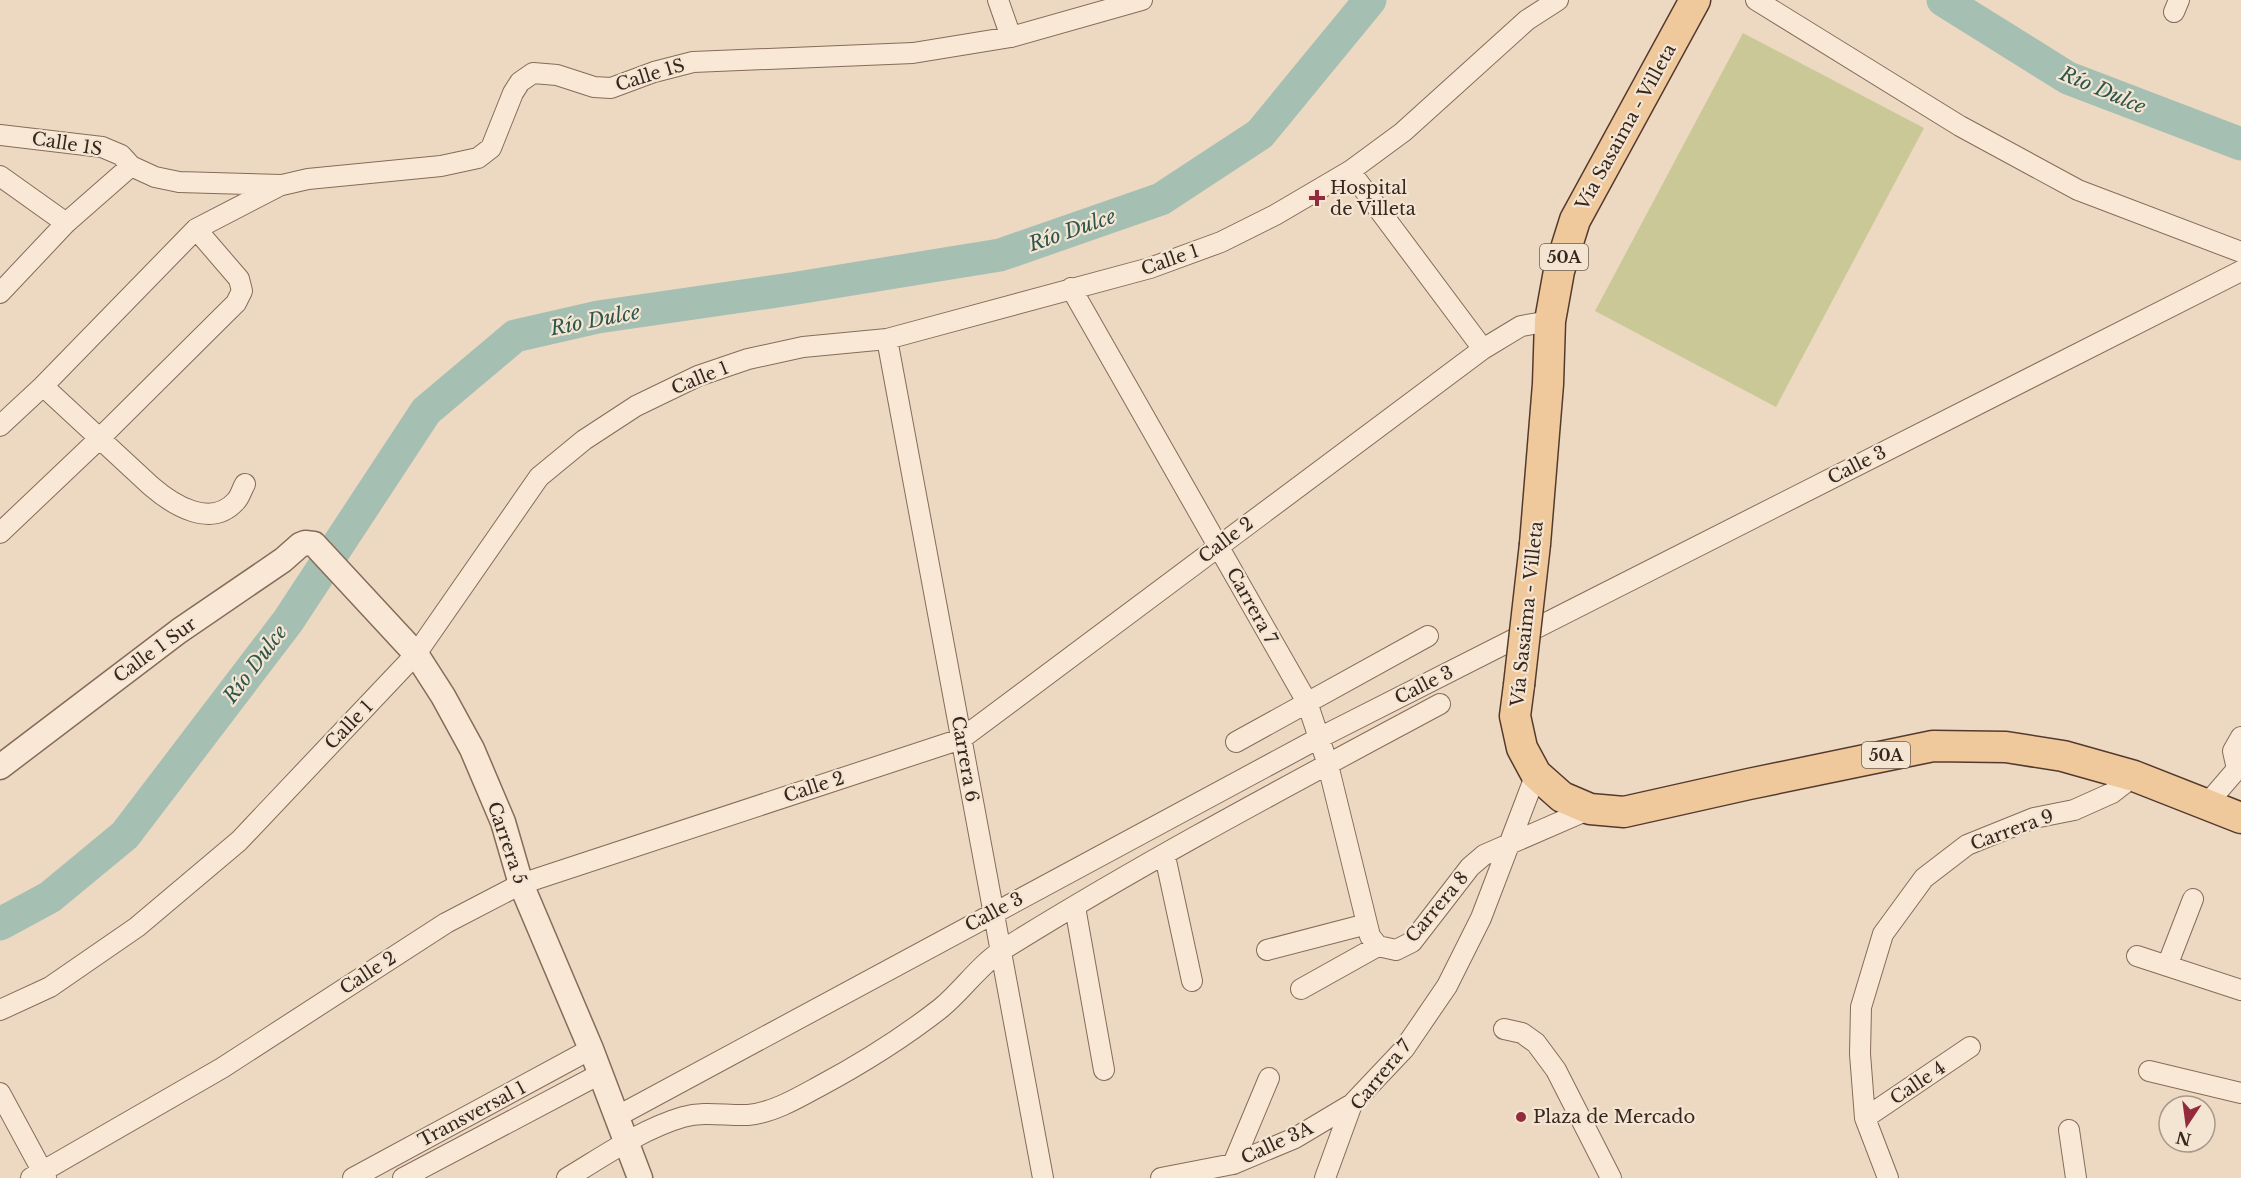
<svg xmlns="http://www.w3.org/2000/svg" width="2241" height="1178" font-family="'Libre Baskerville',serif">
  <style>
    .green { fill: #cbc897 }
    .lines { fill: none; stroke-linecap: round; stroke-linejoin: round }
    .river { stroke: #a5c0b3; stroke-width: 33 }
    .minor-casing { stroke: #866b5a; stroke-width: 22 }
    .tertiary-casing { stroke: #866b5a; stroke-width: 27 }
    .primary-casing { stroke: #543a2e; stroke-width: 33 }
    .minor { stroke: #f8e8d5; stroke-width: 20 }
    .tertiary { stroke: #f8e8d5; stroke-width: 24 }
    .primary { stroke: #efc89b; stroke-width: 30 }
    .primary-bridge-casing { stroke: #543a2e; stroke-width: 33; stroke-linecap: butt }
    .primary-bridge { stroke: #efc89b; stroke-width: 30 }
    .poi-dot { fill: #942b3c; stroke: #f4e5d2; stroke-width: 2 }
    .labels { text-anchor: middle; dominant-baseline: central; stroke-width: 4.5; stroke-linejoin: round; paint-order: stroke }
    .shield { fill: #f4e5d2; stroke: #6f5f54; stroke-width: 1.5 }
    .shield-label { font-size: 16px; font-weight: bold; fill: #36261e }
    .street-label { font-size: 18px; fill: #36261e; stroke: #f4e5d2 }
    .poi-label { font-size: 18px; fill: #36261e; stroke: #f4e5d2; text-anchor: start }
    .water-label { font-size: 20px; font-style: italic; fill: #2d564d; stroke: #f4e5d2 }
  </style>
  <rect width="100%" height="100%" fill="#edd9c2"/>
  <path class="green" d="M1743,33L1924,128L1776,407L1595,311Z"/>
  <g class="lines">
    <path class="river" d="M1943,0L2068,78L2241,144
      M0,924L50,897L125,835L288,621L426,411L515,336L598,317L791,289L1000,255L1161,199L1260,134L1370,0"/>
    <defs>
      <path id="minor" d="M998,0L1011,37
        M1756,0L1960,126L2078,190L2241,252
        M2174,12L2179,0
        M0,135L102,147L121,155L131,166L155,177L179,182L282,185L308,179L441,166L478,158L491,148L513,93L520,82L533,73L557,75L594,87L611,88L654,72L693,62L913,53L1011,37L1142,0
        M1350,171L1483,349
        M0,176L66,223
        M1071,288L1307,702L1328,765L1370,936L1378,946
        M0,293L66,223L131,166
        M887,339L1043,1178
        M43,386L151,486C173,505 211,529 236,501C240,497 242,489 245,484
        M0,426L43,386L196,229L279,186
        M0,533L100,438L236,303L242,291L239,279L196,229
        M1236,742L1428,636
        M2237,769L2233,751L2241,737
        M2206,805L2237,769L2241,767
        M1165,856L1192,981
        M1075,907L1104,1070
        M1267,950L1367,924
        M2137,956L2241,990
        M2167,966L2193,899
        M1301,989L1378,946L1396,950L1412,942L1470,867L1484,855L1590,809
        M0,1010L50,987L137,927L239,841L416,654L539,477L584,440L636,406L698,376L748,359L803,347L887,339L1150,268L1221,242L1275,215L1350,171L1403,132L1527,20L1558,0
        M1504,1029L1522,1033L1536,1043L1556,1070L1611,1178
        M2149,1071L2241,1093
        M0,1093L46,1178
        M616,1117L1319,738L2241,271
        M1865,1118L1970,1047
        M2069,1130L2076,1178
        M1233,1164L1269,1078
        M31,1178L222,1068L446,923L521,884L961,739L1483,349L1521,326L1550,321
        M353,1178L591,1049
        M403,1178L600,1074
        M567,1178C604,1156 642,1129 683,1117C705,1111 726,1116 748,1115C772,1113 798,1098 818,1087C861,1064 904,1037 941,1008C963,990 980,964 1004,949C1145,861 1293,783 1440,704
        M1161,1178L1233,1164L1295,1138L1352,1104
        M1325,1178L1352,1104L1404,1049L1447,986L1481,918L1536,774
        M1888,1178L1865,1118L1860,1054L1861,1007L1883,934L1924,878L1967,845L2034,818L2074,810L2112,793L2134,776"/>
      <path id="tertiary" d="M0,767L179,631L283,560L300,545L305,543L314,544L416,654L443,696L472,749L503,822L521,884L591,1049L640,1178"/>
      <path id="primary" d="M1535,544L1548,384L1550,321L1559,271L1575,220L1695,0
        M1519,685L1515,716L1522,748L1536,774L1562,797L1590,809L1624,812L1749,784L1933,746L2006,747L2063,756L2134,776L2241,818"/>
    </defs>
    <use href="#minor" class="minor-casing"/>
    <use href="#tertiary" class="tertiary-casing"/>
    <use href="#primary" class="primary-casing"/>
    <use href="#minor" class="minor"/>
    <use href="#tertiary" class="tertiary"/>
    <use href="#primary" class="primary"/>
    <defs>
      <path id="primary-bridge" d="M1519,685L1535,544"/>
    </defs>
    <use href="#primary-bridge" class="primary-bridge-casing"/>
    <use href="#primary-bridge" class="primary-bridge"/>
  </g>
  <g class="poi-dot">
    <path d="M1314 189h6v6h6v6h-6v6h-6v-6h-6v-6h6z"/>
    <circle cx="1521" cy="1117" r="6"/>
  </g>
  <g class="labels">
    <g class="shield">
      <rect x="1540" y="244" width="48" height="26" rx="4.5"/>
      <rect x="1862" y="742" width="48" height="26" rx="4.5"/>
    </g>
    <g class="shield-label">
      <text x="1564" y="257">50A</text>
      <text x="1886" y="755">50A</text>
    </g>
    <g class="street-label">
      <text transform="translate(650 75) rotate(-17)">Calle 1S</text>
      <text transform="translate(1626 127) rotate(-61)">Vía Sasaima - Villeta</text>
      <text transform="translate(67 144) rotate(9)">Calle 1S</text>
      <text transform="translate(1170 260) rotate(-19)">Calle 1</text>
      <text transform="translate(700 378) rotate(-22)">Calle 1</text>
      <text transform="translate(1857 465) rotate(-27)">Calle 3</text>
      <text transform="translate(1226 540) rotate(-37)">Calle 2</text>
      <text transform="translate(1252 606) rotate(61)">Carrera 7</text>
      <text transform="translate(1527 614) rotate(-84)">Vía Sasaima - Villeta</text>
      <text transform="translate(155 650) rotate(-36)">Calle 1 Sur</text>
      <text transform="translate(1424 685) rotate(-27)">Calle 3</text>
      <text transform="translate(349 725) rotate(-46)">Calle 1</text>
      <text transform="translate(965 759) rotate(80)">Carrera 6</text>
      <text transform="translate(814 787) rotate(-18)">Calle 2</text>
      <text transform="translate(2012 830) rotate(-20)">Carrera 9</text>
      <text transform="translate(507 843) rotate(71)">Carrera 5</text>
      <text transform="translate(1437 907) rotate(-50)">Carrera 8</text>
      <text transform="translate(994 912) rotate(-28)">Calle 3</text>
      <text transform="translate(368 973) rotate(-33)">Calle 2</text>
      <text transform="translate(1381 1075) rotate(-51)">Carrera 7</text>
      <text transform="translate(1918 1083) rotate(-34)">Calle 4</text>
      <text transform="translate(472 1114) rotate(-28)">Transversal 1</text>
      <text transform="translate(1277 1143) rotate(-25)">Calle 3A</text>
    </g>
    <g class="poi-label">
      <text x="1330" y="188">Hospital<tspan x="1330" dy="21">de Villeta</tspan></text>
      <text x="1533" y="1117">Plaza de Mercado</text>
    </g>
    <g class="water-label">
      <text transform="translate(2103 90) rotate(23)">Río Dulce</text>
      <text transform="translate(1072 230) rotate(-19)">Río Dulce</text>
      <text transform="translate(595 320) rotate(-11)">Río Dulce</text>
      <text transform="translate(255 664) rotate(-53)">Río Dulce</text>
    </g>
  </g>
  <g transform="translate(2187 1124) rotate(193)"><circle r="28" fill="#f4e5d2" stroke="#a8998a" stroke-width="1.5"/>
  <path d="M0-4.5L10 22L0 15L-10 22Z" fill="#942b3c"/>
  <text y="-9" font-size="16" font-weight="bold" text-anchor="middle" fill="#36261e">N</text>
  </g>
</svg>
